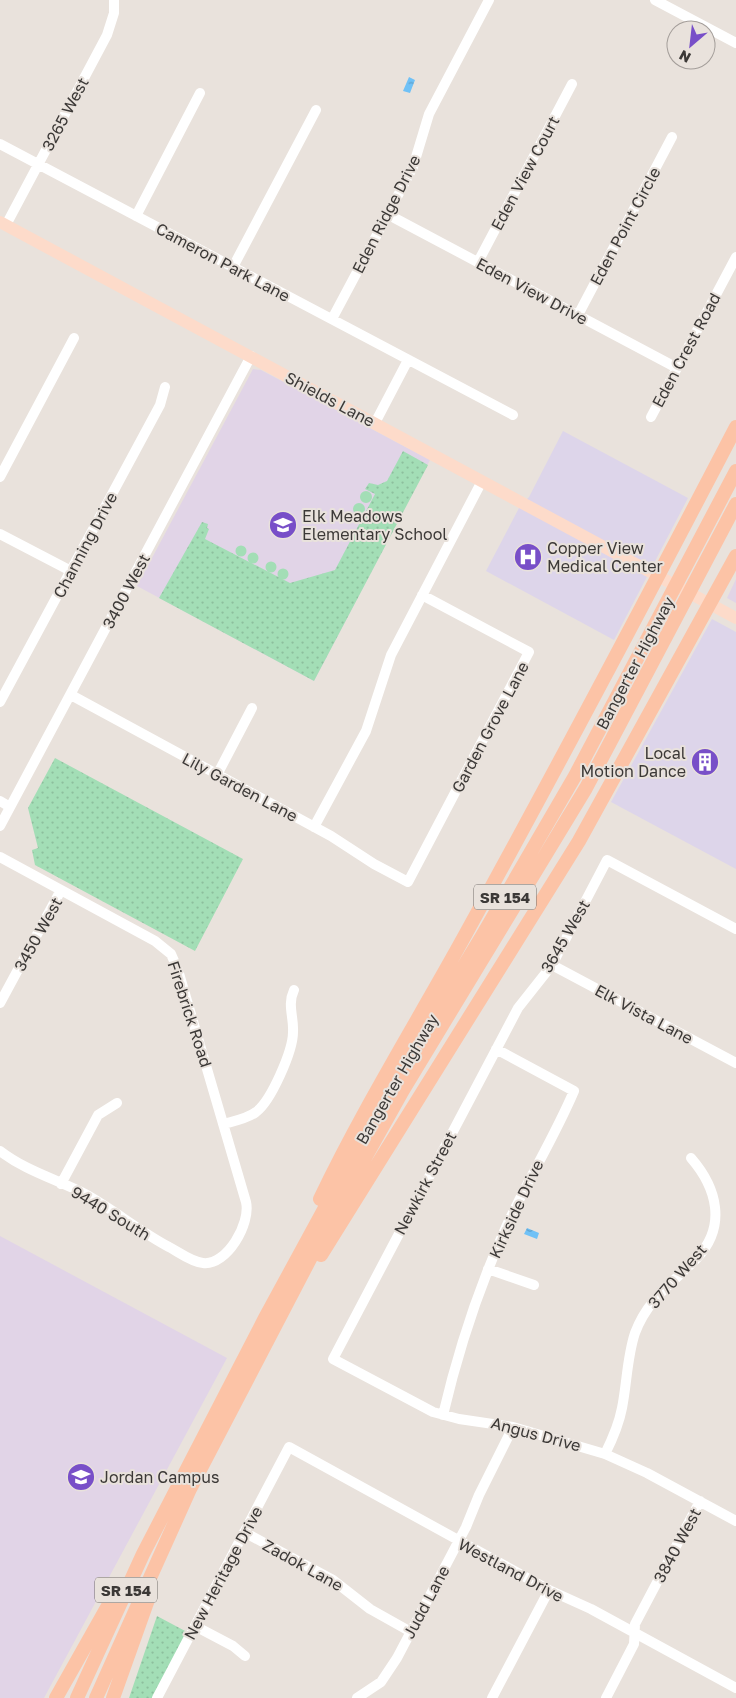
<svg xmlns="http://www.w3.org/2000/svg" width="736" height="1698" font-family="'Golos Text',sans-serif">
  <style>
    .commercial { fill: #ddd5ea }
    .education { fill: #e1d4e7 }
    .grass { fill: url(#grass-dots) }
    .pitch { fill: #a3deb6 }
    .water { fill: url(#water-ripples) }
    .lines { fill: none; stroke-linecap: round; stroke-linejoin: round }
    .minor { stroke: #fff; stroke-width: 10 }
    .major { stroke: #fddbca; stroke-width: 12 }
    .highway { stroke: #fcc3a6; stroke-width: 14 }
    .labels { text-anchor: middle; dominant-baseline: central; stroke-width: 4; stroke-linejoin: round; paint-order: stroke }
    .shield { fill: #e9e2dc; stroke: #706c68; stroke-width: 1 }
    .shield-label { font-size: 15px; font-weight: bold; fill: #3c3937 }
    .street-label { font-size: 16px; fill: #3c3937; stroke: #e9e2dc }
    .poi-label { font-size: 16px; fill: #3c3937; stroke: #e9e2dc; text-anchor: start }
  </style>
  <defs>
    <pattern id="grass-dots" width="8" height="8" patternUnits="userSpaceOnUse" patternTransform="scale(1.25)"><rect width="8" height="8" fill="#a3deb6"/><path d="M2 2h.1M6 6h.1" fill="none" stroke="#8dbf9d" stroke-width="1.8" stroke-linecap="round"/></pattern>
    <pattern id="water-ripples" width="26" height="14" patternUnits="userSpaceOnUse" patternTransform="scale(1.25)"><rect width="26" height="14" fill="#70c1f6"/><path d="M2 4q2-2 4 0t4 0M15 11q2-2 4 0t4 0" fill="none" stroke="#5d9ec8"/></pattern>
  </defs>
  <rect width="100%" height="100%" fill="#e9e2dc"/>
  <path class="commercial" d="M563,431L688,498L614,640L486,571L519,508L529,497Z
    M712,619L736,632V869L611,802Z"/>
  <path class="education" d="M253,369L261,370L430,460L314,681L137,586Z
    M736,579V603L727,598Z
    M0,1236L227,1358L44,1698H0Z"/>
  <path class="grass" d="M403,451L428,465L314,681L159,598L202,522L208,524L207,528L209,529L205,539L290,583L335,570L375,494L365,489L369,483L378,485L387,481Z
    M55,758L243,859L195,951L35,865L32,850L38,848L28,808Z
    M157,1616L187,1632L152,1698H129Z"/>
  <path class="pitch" d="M360 497a6 6 0 1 1 12 0a6 6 0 1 1-12 0Z
    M353 509a6 6 0 1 1 12 0a6 6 0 1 1-12 0Z
    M235.5 551a5.5 5.5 0 1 1 11 0a5.5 5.5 0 1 1-11 0Z
    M247.5 558a5.5 5.5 0 1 1 11 0a5.5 5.5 0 1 1-11 0Z
    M265.5 567a5.5 5.5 0 1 1 11 0a5.5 5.5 0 1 1-11 0Z
    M277.5 574a5.5 5.5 0 1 1 11 0a5.5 5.5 0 1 1-11 0Z"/>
  <path class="water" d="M409,77L415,80L410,93L403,91Z
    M527,1228L539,1233L537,1239L524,1234Z"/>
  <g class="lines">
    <path class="minor" d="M655,0L736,43
      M0,144L513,415
      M387,214L677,368
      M136,216L200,93
      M6,225L107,35L114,13V0
      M478,262L572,84
      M233,267L316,110
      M578,315L672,137
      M332,319L413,167L429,114L489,0
      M651,417L736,257
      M375,423L408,360
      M0,477L74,338
      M0,534L71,571
      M71,695L331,836L374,864L408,882L529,652L422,595
      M0,702L160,405L165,387
      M217,775L252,708
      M0,801L10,807
      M0,826L251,356
      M314,827L366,731L391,655L482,481
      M0,857L155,941L171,954L178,970L246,1202C251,1223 227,1266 203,1263C191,1262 179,1252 169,1247C139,1231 114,1210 85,1194C56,1179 26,1171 0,1151
      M736,929L607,860L552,965L518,1008L333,1359L433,1412L459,1419L513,1427L605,1454L647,1473L736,1521
      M552,965L736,1063
      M0,1003L61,890
      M223,1124C234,1121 247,1119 256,1112C271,1101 293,1051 293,1032C294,1017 287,1005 294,990
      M61,1184L98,1115L117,1103
      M488,1269L534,1285
      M443,1415C458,1351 479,1287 506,1227C527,1181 554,1138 574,1091L496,1049
      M605,1454C612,1440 619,1424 622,1408C627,1383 627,1357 635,1333C648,1298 673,1283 697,1258C727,1226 717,1188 691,1158
      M244,1532L333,1580L370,1609L411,1632
      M195,1626L233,1646L245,1656
      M157,1698L289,1447L549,1590L591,1609L736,1688
      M357,1698L381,1682L397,1658L466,1527L479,1495L513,1427
      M492,1698L549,1590
      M606,1698L634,1644L635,1624L700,1501"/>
    <path class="major" d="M0,222L736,618"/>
    <path class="highway" d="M320,1199C363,1109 416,1024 464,937C557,768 647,598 736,427
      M321,1255L579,841L736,556
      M56,1698L113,1597
      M77,1698L143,1554L265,1318L389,1090L482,936L575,776L736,471
      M96,1698L190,1489L334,1213L403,1090L586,788L736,504
      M113,1698L149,1597"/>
  </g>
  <defs>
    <symbol id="school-disc" viewBox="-11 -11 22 22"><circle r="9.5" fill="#784fc8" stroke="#e9e2dc"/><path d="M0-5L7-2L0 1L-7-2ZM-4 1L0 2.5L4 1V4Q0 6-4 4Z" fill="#fff"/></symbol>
    <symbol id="hospital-disc" viewBox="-11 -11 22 22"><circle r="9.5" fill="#784fc8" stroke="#e9e2dc"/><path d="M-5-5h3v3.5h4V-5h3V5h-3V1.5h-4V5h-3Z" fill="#fff"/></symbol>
    <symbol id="building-disc" viewBox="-11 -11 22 22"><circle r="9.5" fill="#784fc8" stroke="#e9e2dc"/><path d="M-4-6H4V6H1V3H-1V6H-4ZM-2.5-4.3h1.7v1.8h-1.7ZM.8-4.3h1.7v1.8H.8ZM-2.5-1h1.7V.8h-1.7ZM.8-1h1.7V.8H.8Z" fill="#fff"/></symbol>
    <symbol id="university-disc" viewBox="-11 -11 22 22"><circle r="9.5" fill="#784fc8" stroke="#e9e2dc"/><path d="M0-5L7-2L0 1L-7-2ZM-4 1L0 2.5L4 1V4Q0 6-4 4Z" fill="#fff"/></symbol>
  </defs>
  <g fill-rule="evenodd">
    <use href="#school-disc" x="267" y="509" width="32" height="32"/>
    <use href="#hospital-disc" x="512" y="541" width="32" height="32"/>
    <use href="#building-disc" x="689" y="746" width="32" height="32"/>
    <use href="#university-disc" x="65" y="1461" width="32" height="32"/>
  </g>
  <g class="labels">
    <g class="shield">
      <rect x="474" y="884.5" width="62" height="25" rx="4"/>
      <rect x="95" y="1577.5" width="62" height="25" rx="4"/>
    </g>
    <g class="shield-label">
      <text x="505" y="897">SR 154</text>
      <text x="126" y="1590">SR 154</text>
    </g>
    <g class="street-label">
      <text transform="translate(65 114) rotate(-62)">3265 West</text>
      <text transform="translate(525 173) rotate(-62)">Eden View Court</text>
      <text transform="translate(386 214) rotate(-63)">Eden Ridge Drive</text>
      <text transform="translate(625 226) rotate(-62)">Eden Point Circle</text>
      <text transform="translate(223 262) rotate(28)">Cameron Park Lane</text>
      <text transform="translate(532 291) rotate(28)">Eden View Drive</text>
      <text transform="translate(686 350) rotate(-62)">Eden Crest Road</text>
      <text transform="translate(330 399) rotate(28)">Shields Lane</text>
      <text transform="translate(85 545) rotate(-62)">Channing Drive</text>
      <text transform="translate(126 591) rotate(-62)">3400 West</text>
      <text transform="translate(635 663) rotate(-62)">Bangerter Highway</text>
      <text transform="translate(490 727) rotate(-62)">Garden Grove Lane</text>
      <text transform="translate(240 787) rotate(28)">Lily Garden Lane</text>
      <text transform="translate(38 934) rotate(-61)">3450 West</text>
      <text transform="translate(565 936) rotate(-60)">3645 West</text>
      <text transform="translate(190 1014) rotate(72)">Firebrick Road</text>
      <text transform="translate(644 1014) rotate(28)">Elk Vista Lane</text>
      <text transform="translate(397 1079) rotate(-60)">Bangerter Highway</text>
      <text transform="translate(425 1183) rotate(-62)">Newkirk Street</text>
      <text transform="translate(516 1209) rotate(-65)">Kirkside Drive</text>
      <text transform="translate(111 1213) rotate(31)">9440 South</text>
      <text transform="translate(677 1276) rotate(-49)">3770 West</text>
      <text transform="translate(536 1434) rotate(15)">Angus Drive</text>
      <text transform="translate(677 1545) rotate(-62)">3840 West</text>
      <text transform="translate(303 1565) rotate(29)">Zadok Lane</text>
      <text transform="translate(511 1570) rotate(28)">Westland Drive</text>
      <text transform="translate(223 1573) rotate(-62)">New Heritage Drive</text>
      <text transform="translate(426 1602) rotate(-62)">Judd Lane</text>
    </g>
    <g class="poi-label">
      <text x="302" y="516">Elk Meadows<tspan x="302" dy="18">Elementary School</tspan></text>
      <text x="547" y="548">Copper View<tspan x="547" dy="18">Medical Center</tspan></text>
      <text x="686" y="753" text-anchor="end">Local<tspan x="686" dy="18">Motion Dance</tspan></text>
      <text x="100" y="1477">Jordan Campus</text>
    </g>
  </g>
  <g transform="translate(691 45) rotate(208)"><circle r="24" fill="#e9e2dc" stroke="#a49e9a"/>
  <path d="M0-4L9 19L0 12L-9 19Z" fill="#784fc8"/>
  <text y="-8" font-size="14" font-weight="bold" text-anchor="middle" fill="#3c3937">N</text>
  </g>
</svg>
